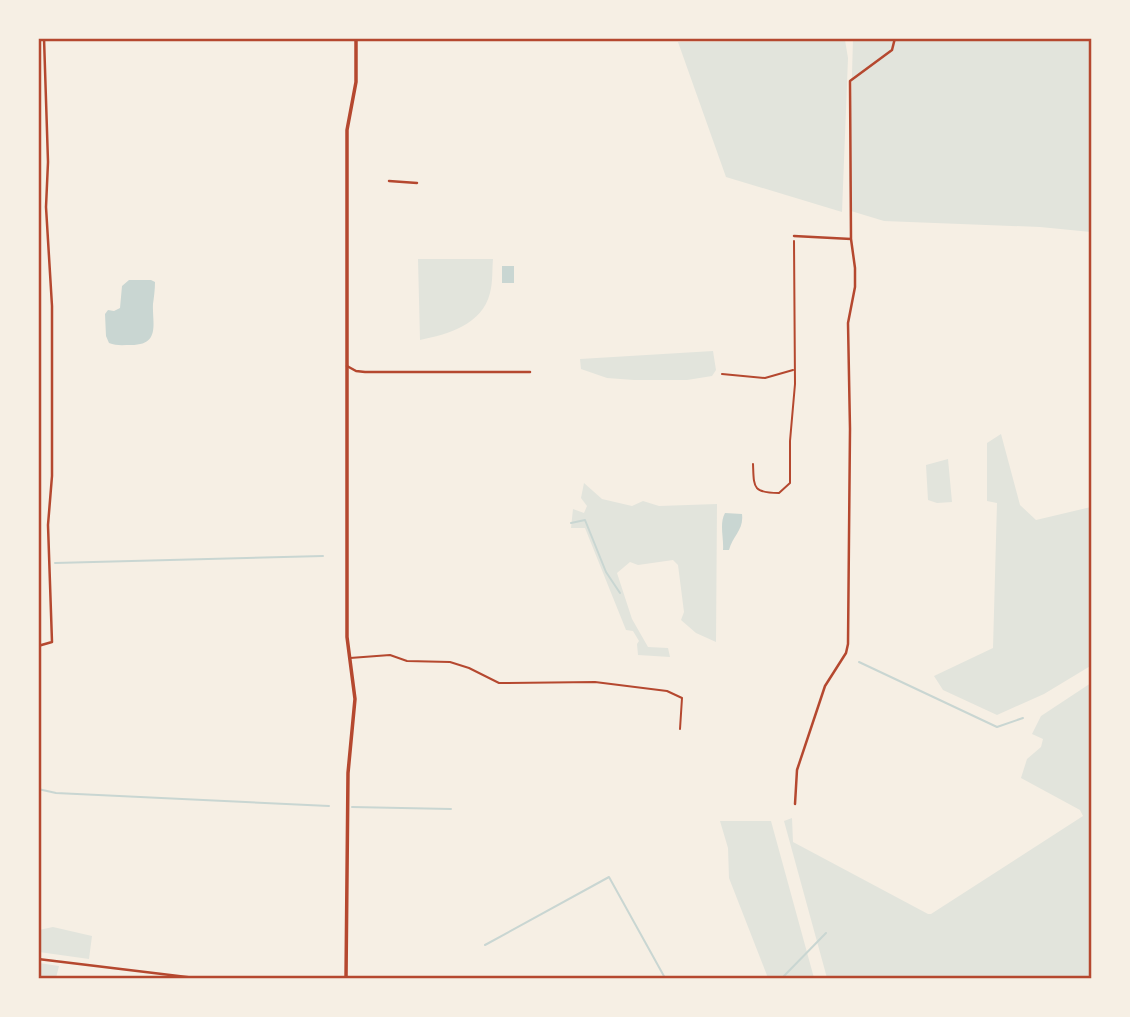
<svg xmlns="http://www.w3.org/2000/svg" width="1130" height="1017" font-family="'Libre Baskerville',serif">
  <style>
    .green { fill: #e2e4dc }
    .water { fill: #c9d6d2 }
    .lines { fill: none; stroke-linecap: round; stroke-linejoin: round }
    .stream { stroke: #c9d6d2; stroke-width: 2 }
    .path { stroke: #b5482f; stroke-width: 2 }
    .service { stroke: #b5482f; stroke-width: 2 }
    .minor { stroke: #b5482f; stroke-width: 2.5 }
    .tertiary { stroke: #b5482f; stroke-width: 3.5 }
    .neatline { fill: none; stroke: #b5482f; stroke-width: 2.5 }
  </style>
  <rect width="100%" height="100%" fill="#f6efe4"/>
  <path class="green" d="M853,39L1091,40V232L1040,227L884,221L851,211L849,179Z
    M845,40L848,58L842,212L726,177L678,42Z
    M39,188L41,189V483H39Z
    M418,259H493C492,270 493,282 490,293C482,325 448,334 420,340Z
    M713,351L716,370L712,376L687,380H634L607,378L581,369L580,359Z
    M1001,434L1020,505L1036,520L1091,507L1092,665L1044,694L997,715L943,690L934,676L993,648L997,503L987,501V443Z
    M948,459L952,502L937,503L928,500L926,465Z
    M584,483L602,499L632,506L643,501L659,506L717,504L716,642L696,633L681,620L684,612L678,565L673,560L638,565L630,562L617,573L632,619L648,647L668,648L670,657L638,655L637,644L639,641L633,631L626,630L585,528H571L573,509L584,513L587,506L581,498Z
    M1091,683V978H827L784,821L792,818L793,842L928,914H931L1083,816L1080,810L1021,778L1027,759L1041,747L1043,739L1032,734L1041,716Z
    M720,821H771L814,978H768L729,878L728,848Z
    M53,927L92,936L89,959L39,952V930Z
    M39,963L59,966L56,978H39Z"/>
  <path class="water" d="M502,266H514V283H502Z
    M129,280H151L155,282C155,289 154,297 153,304C152,323 161,345 131,345C123,345 116,346 109,343L106,336L105,314L108,310L114,311L120,308L122,286Z
    M725,513L742,514C744,530 733,535 729,550H723C724,538 719,524 725,513Z"/>
  <g class="lines">
    <path class="stream" d="M571,523L585,520L606,572L620,593
      M55,563L323,556
      M859,662L997,727L1023,718
      M38,789L56,793L329,806
      M352,807L451,809
      M485,945L609,877L665,978
      M782,978L826,933"/>
    <path class="path" d="M722,374L765,378L793,370
      M753,464C754,487 752,493 779,493L790,483V441L795,384L794,241"/>
    <path class="service" d="M350,658L390,655L407,661L450,662L469,668L499,683L595,682L667,691L682,698L680,729"/>
    <path class="minor" d="M389,181L417,183
      M794,236L851,239
      M347,366L356,371L365,372H530
      M38,646L52,642L48,525L52,476V306L46,207L48,162L44,38
      M795,804L797,770L825,686L846,653L848,644L850,429L848,323L855,287V268L851,239L850,81L892,50L895,38
      M38,959L195,978"/>
    <path class="tertiary" d="M346,978L348,773L355,699L347,637V130L356,82V38"/>
  </g>
  <rect width="1130" height="1017" fill="none" stroke="#f6efe4" stroke-width="80"/>
  <rect x="40" y="40" width="1050" height="937" class="neatline"/>
</svg>
